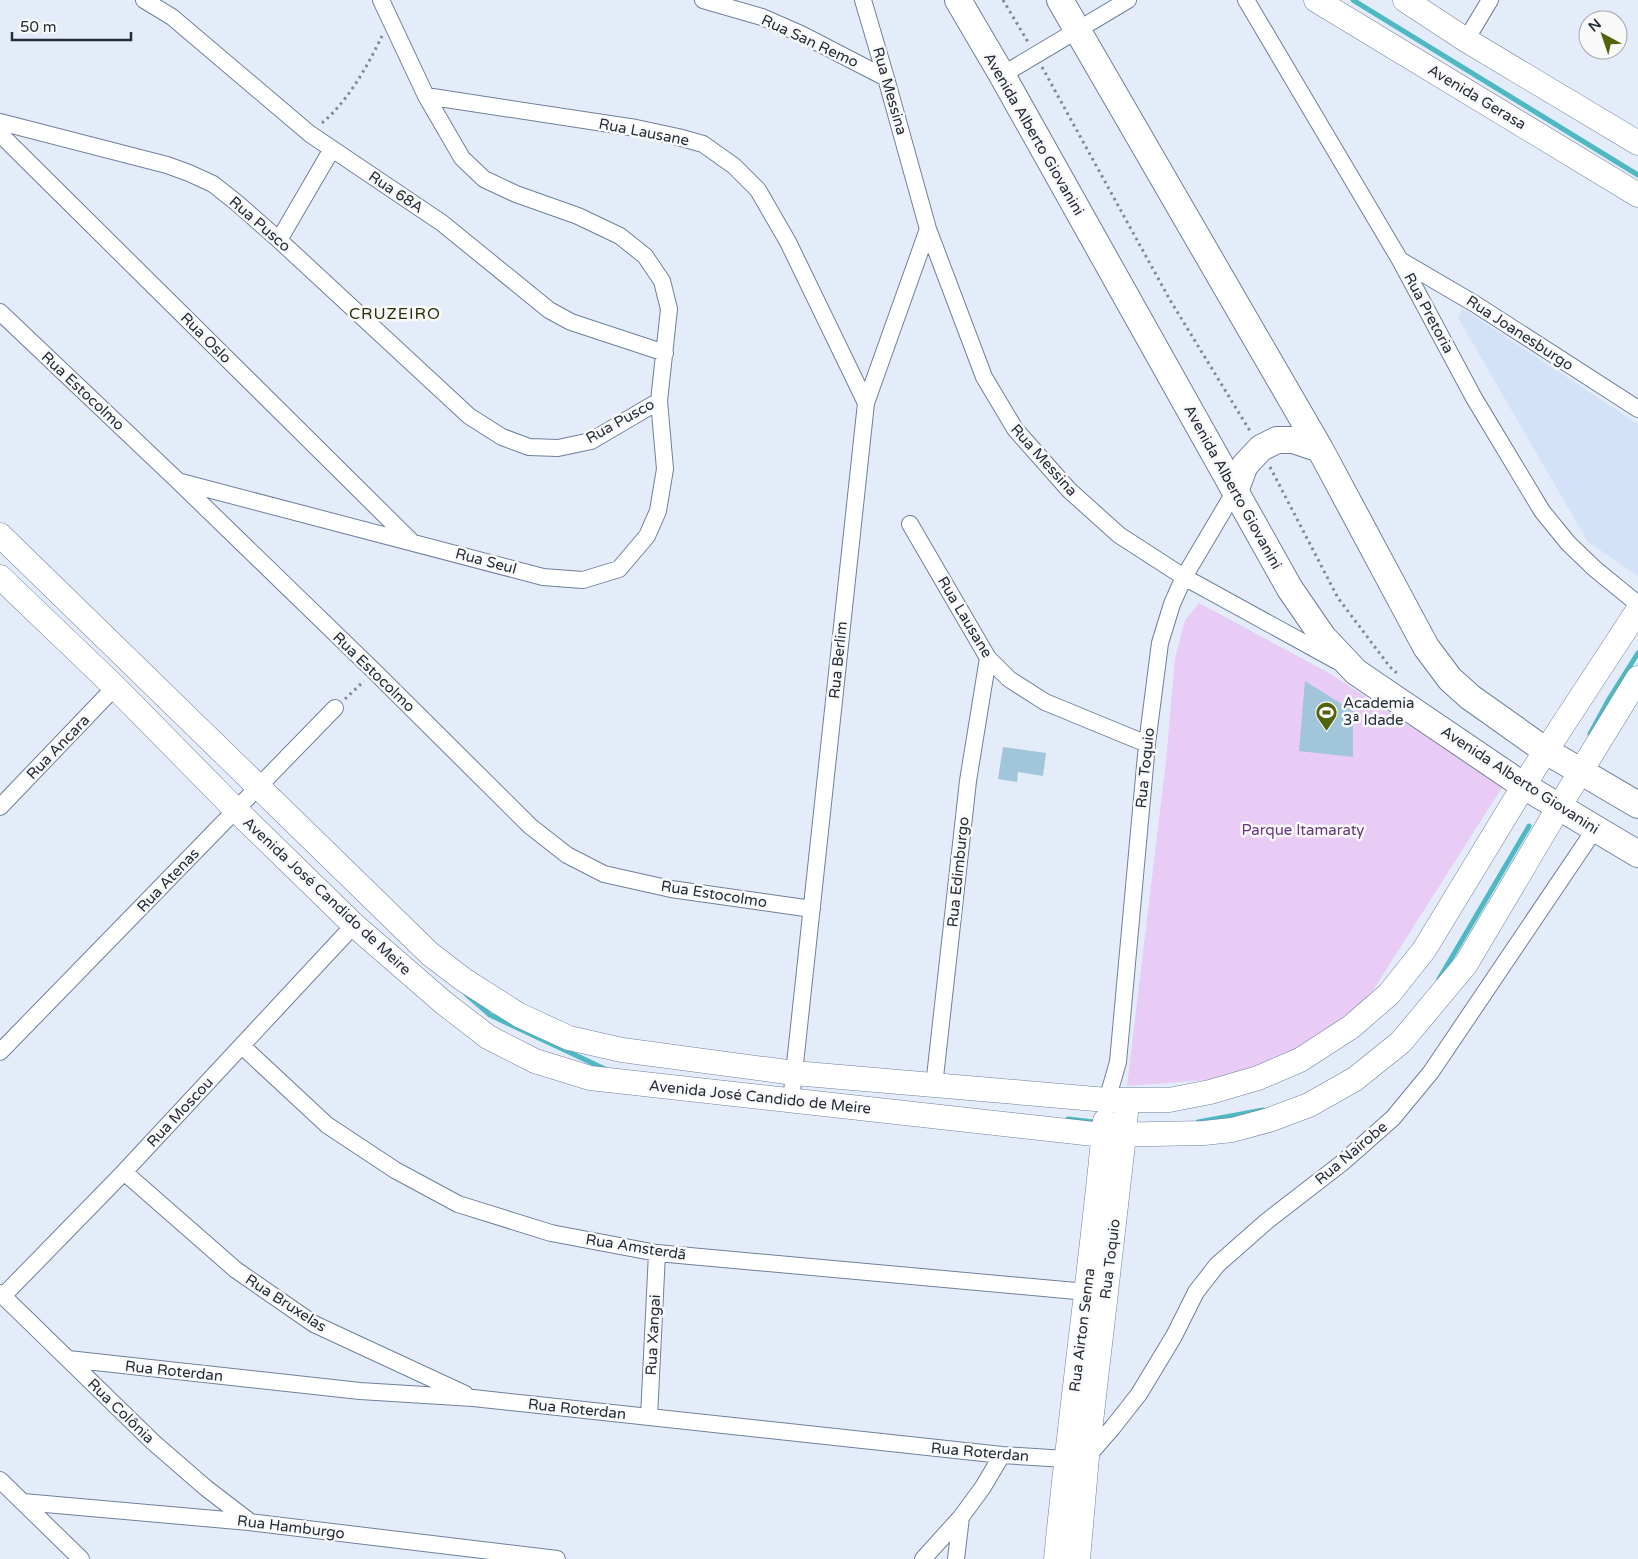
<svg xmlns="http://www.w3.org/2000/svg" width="1638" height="1559" font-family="'Varela Round',sans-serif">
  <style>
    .built { fill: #d4e2f8 }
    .green { fill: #e8ccf5 }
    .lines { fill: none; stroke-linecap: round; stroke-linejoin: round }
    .stream { stroke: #4eb9c3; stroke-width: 5 }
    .building { fill: #a1c5d9 }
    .street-casing { stroke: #6e809b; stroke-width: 18 }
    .secondary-casing { stroke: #6e809b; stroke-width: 25 }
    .primary-casing { stroke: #6e809b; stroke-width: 28 }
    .path { stroke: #818894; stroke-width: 3; stroke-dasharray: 2.5 4; stroke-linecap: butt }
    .street { stroke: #fff; stroke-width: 16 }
    .secondary { stroke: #fff; stroke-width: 24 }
    .primary { stroke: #fff; stroke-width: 26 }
    .labels { text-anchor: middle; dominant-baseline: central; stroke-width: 5; stroke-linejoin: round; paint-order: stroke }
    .street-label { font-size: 15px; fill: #252d38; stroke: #f9f9f9 }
    .poi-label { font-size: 15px; fill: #252d38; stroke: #f9f9f9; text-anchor: start }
    .park-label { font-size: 15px; fill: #6b3680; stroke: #f9f9f9 }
    .neighbourhood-label { font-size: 16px; letter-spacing: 1px; fill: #29310a; stroke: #f9f9f9 }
  </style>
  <rect width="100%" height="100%" fill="#e5ecf9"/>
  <path class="built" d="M1462,308L1638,424V576L1588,542L1458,318Z"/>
  <path class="green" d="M1199,603L1329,673L1503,786L1365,1003L1279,1060L1208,1080L1127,1086L1166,761L1175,659L1185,620Z"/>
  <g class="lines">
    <path class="stream" d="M1353,0L1638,175
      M1590,734L1609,699L1638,653
      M1439,979L1529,826
      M466,994L490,1015L605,1069
      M1068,1119L1094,1122
      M1198,1122L1263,1110"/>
  </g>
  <path class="building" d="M1305,681L1353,711V757L1299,751Z
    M1003,747L1046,753L1043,776L1018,772L1017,782L998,779Z"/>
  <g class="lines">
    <defs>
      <path id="street" d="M144,0L172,17L310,134L442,223L549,310L571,322L665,353
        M703,0L762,17L801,34L886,78
        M863,0L886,78L928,229L984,377L1015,429L1069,490L1119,535L1184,577L1337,661
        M1246,0L1400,260L1474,398L1542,511L1568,543L1595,569L1638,604
        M1466,40L1490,0
        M1002,75L1128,0
        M426,96L636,128L678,137L703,144L734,166L758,190L788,242L866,403
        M0,122L167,165L189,173L213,184L237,203L279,240L469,416L502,437L529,447L558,448L591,441L659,401L669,309L662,281L645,256L620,236L578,216L516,194L484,179L462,158L426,96L381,0
        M0,134L411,541
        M279,240L332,149
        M1400,260L1475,304L1638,409
        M0,312L178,481L374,671L530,826L567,855L604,874L671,889L812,909
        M181,482L543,577L583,580L619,569L647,536L658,511L665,469L659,401
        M910,524L988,658L1009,679L1045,702L1147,744
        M0,807L115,687
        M242,1046L327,1125L395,1170L458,1204L551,1233L657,1253L1087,1292
        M0,1052L335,708
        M934,1086L968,781L988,658
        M1107,1100L1118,1062L1147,744L1160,643L1172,604L1184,577L1235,491
        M791,1101L866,403L928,229
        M124,1172L236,1270L314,1324L465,1394
        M0,1293L153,1442L206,1488L249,1521
        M3,1296L124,1172L354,925
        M68,1359L360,1391L473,1398L1002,1455L1066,1459L1087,1457L1113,1427L1139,1394L1174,1336L1196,1292L1217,1265L1267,1221L1342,1163L1393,1118L1431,1072L1595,829
        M649,1417L657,1253
        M0,1480L81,1559
        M23,1502L249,1522L557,1559
        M923,1559L961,1517L983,1487L1002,1455
        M956,1559L961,1517"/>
      <path id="secondary" d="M1316,0L1638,195
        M1405,0L1466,40L1638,143
        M0,535L430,954L464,980L519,1015L569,1038L622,1050L794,1073L1107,1100H1169L1210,1092L1258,1078L1300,1060L1351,1027L1389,994L1424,950L1534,769L1638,610
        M0,577L115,687L236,810L354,925L444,1003L488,1037L535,1061L590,1078L1103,1135L1204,1133L1232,1130L1269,1120L1309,1105L1355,1079L1401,1042L1466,964L1559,807L1638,678
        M1056,1559C1070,1413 1091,1267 1105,1121
        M1078,1559L1087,1457L1124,1136L1127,1100"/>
      <path id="primary" d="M958,0L1002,75L1290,589L1323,637L1356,672L1524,786L1638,854
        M1060,0L1320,449L1426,647L1450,679L1470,697L1546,751L1638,805
        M1235,491L1245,465L1261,448L1277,440H1293L1320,449"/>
    </defs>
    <use href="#street" class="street-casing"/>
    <use href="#secondary" class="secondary-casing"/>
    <use href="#primary" class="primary-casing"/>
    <path class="path" d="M1003,0L1028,42
      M1042,67L1170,300L1250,431
      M322,123C348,101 367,67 382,36
      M1270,467L1338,598L1390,667L1399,675
      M345,699L364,681"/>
    <use href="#street" class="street"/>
    <use href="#secondary" class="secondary"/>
    <use href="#primary" class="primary"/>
  </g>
  <defs>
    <symbol id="stadium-pin" viewBox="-11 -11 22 30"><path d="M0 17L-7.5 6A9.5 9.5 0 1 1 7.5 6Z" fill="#526309" stroke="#f9f9f9"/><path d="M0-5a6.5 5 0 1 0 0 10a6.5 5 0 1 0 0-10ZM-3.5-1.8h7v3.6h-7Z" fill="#fff"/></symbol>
  </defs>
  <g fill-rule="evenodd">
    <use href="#stadium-pin" x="1314" y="700" width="25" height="34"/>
  </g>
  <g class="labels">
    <g class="street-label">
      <text transform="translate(810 41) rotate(25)">Rua San Remo</text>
      <text transform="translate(890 91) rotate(74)">Rua Messina</text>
      <text transform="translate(1477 97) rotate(31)">Avenida Gerasa</text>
      <text transform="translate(644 132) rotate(11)">Rua Lausane</text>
      <text transform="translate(1034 134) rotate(60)">Avenida Alberto Giovanini</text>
      <text transform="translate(396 192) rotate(34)">Rua 68A</text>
      <text transform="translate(260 224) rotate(41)">Rua Pusco</text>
      <text transform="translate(1429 313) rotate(62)">Rua Pretoria</text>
      <text transform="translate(1520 333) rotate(33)">Rua Joanesburgo</text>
      <text transform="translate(206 338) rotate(45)">Rua Oslo</text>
      <text transform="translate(83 391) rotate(43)">Rua Estocolmo</text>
      <text transform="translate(620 421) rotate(-29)">Rua Pusco</text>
      <text transform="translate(1044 460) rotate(48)">Rua Messina</text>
      <text transform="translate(1233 487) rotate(61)">Avenida Alberto Giovanini</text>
      <text transform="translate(486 561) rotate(15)">Rua Seul</text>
      <text transform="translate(965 617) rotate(59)">Rua Lausane</text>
      <text transform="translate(838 660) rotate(-84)">Rua Berlim</text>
      <text transform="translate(374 672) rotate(44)">Rua Estocolmo</text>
      <text transform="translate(58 747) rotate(-46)">Rua Ancara</text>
      <text transform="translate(1145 768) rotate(-84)">Rua Toquio</text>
      <text transform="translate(1520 780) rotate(33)">Avenida Alberto Giovanini</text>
      <text transform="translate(958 872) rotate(-84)">Rua Edimburgo</text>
      <text transform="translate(168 880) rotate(-46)">Rua Atenas</text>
      <text transform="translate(714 894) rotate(9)">Rua Estocolmo</text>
      <text transform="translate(327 896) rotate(43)">Avenida José Candido de Meire</text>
      <text transform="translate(760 1097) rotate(6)">Avenida José Candido de Meire</text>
      <text transform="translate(180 1112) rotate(-47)">Rua Moscou</text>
      <text transform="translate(1351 1153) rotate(-40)">Rua Nairobe</text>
      <text transform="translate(636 1247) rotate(9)">Rua Amsterdã</text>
      <text transform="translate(1110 1259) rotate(-83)">Rua Toquio</text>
      <text transform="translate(286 1303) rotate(33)">Rua Bruxelas</text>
      <text transform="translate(1082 1330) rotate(-83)">Rua Airton Senna</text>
      <text transform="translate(653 1335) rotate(-87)">Rua Xangai</text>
      <text transform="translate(174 1371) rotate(6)">Rua Roterdan</text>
      <text transform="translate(577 1409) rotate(6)">Rua Roterdan</text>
      <text transform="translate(121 1411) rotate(44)">Rua Colônia</text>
      <text transform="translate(980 1452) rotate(5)">Rua Roterdan</text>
      <text transform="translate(291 1527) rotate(7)">Rua Hamburgo</text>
    </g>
    <g class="poi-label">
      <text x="1343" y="703">Academia<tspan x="1343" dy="17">3ª Idade</tspan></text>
    </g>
    <g class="park-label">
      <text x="1303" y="830">Parque Itamaraty</text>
    </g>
    <g class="neighbourhood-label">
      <text x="395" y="314">CRUZEIRO</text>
    </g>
  </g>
  <g transform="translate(1603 35) rotate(320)"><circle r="24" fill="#f9f9f9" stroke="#a4a7ac"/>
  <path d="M0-4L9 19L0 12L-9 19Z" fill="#526309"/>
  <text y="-8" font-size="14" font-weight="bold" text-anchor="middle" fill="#252d38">N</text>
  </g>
  <path d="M12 32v8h119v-8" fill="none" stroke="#252d38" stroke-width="2.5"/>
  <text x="20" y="32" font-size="15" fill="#252d38" stroke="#f9f9f9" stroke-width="4" paint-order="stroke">50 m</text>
</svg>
